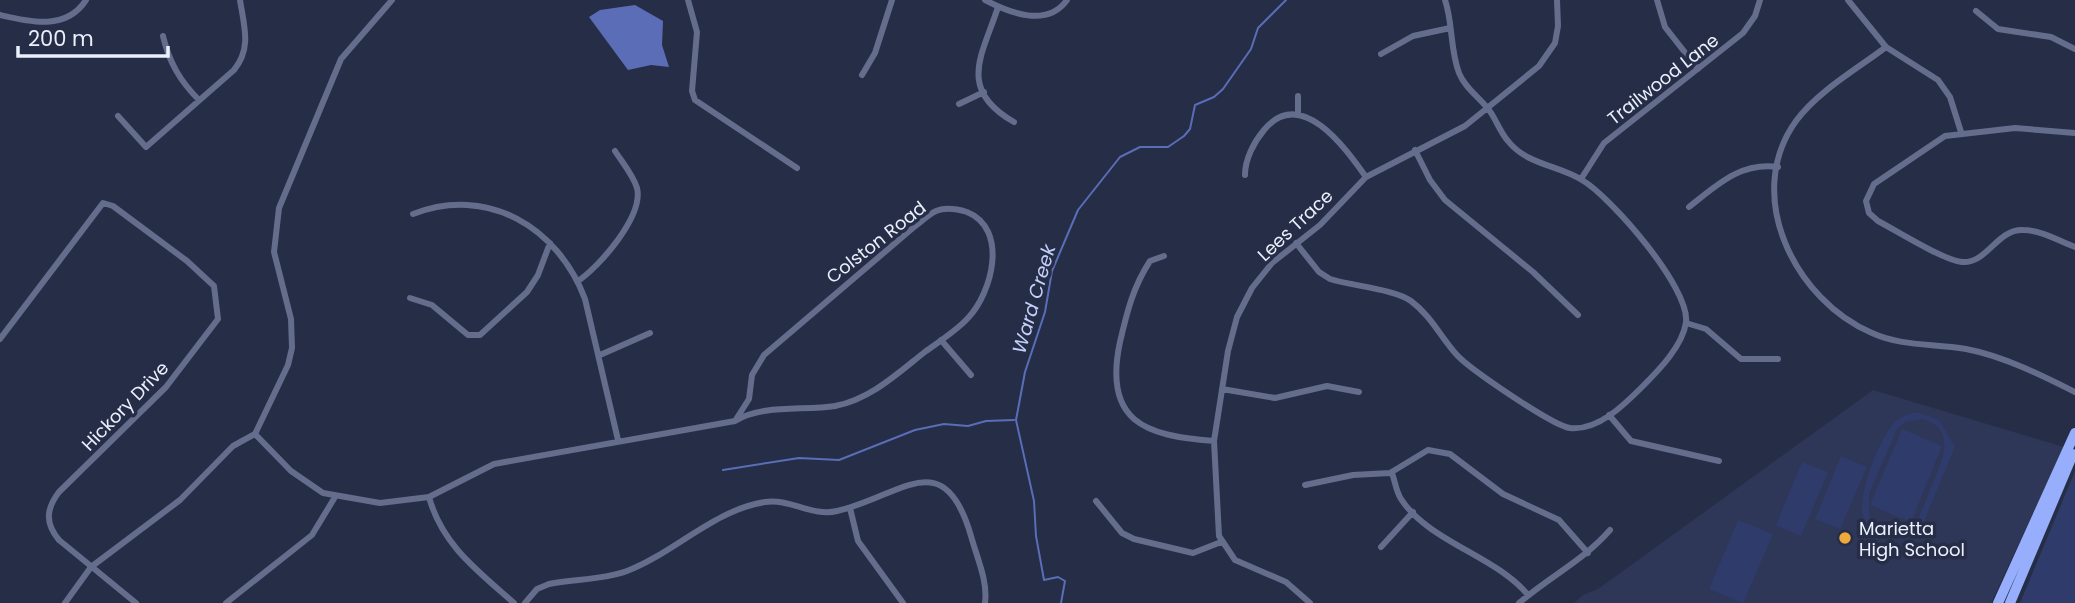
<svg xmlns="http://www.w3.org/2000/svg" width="2075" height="603" font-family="Poppins,sans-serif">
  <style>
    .built { fill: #2e3757 }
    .green { fill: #2f3b6b; fill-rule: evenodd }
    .water { fill: #5a6db6 }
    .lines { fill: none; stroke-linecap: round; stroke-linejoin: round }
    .stream { stroke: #5a6db6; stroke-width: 2 }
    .street { stroke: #646d8b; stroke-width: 6 }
    .highway { stroke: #97aefc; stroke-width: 10 }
    .poi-dot { fill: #eea83c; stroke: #262d47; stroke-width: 2.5 }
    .labels { text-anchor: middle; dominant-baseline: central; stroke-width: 7; stroke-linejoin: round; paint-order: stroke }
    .street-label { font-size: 18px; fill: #ebf0fd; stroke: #262d47 }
    .poi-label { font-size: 18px; fill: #ebf0fd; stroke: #262d47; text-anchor: start }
    .water-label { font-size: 19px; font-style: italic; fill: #c3d0f9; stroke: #262d47 }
  </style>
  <rect width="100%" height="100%" fill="#262d47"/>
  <path class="built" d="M1873,390L2064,447L1991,603H1574L1583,595L1598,589Z"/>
  <path class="green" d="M1917,412L1939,420L1955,447L1917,538C1900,530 1884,547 1867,526C1851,506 1878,442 1893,424C1899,417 1908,414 1917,412ZM1923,419C1959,430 1941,464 1930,489C1926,499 1922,515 1914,524C1905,533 1894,533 1883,530L1869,516V494L1897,429L1905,422Z
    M1902,429L1942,446L1911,522L1870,505Z
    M1841,456L1867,467L1840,529L1815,519Z
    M1802,462L1828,472L1801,536L1776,525Z
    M2075,471V603H2020Z
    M1738,520L1773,534L1743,603L1709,589Z"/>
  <path class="water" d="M635,5L663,21L662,45L669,67L651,65L628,70L589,17L600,10Z"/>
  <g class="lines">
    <path class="stream" d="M723,470L799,458L839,460L915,430L944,424L968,426L986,421L1014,420
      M1061,603L1065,581L1058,577L1044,580L1036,536L1034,501L1016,420L1025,372L1045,312L1052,271L1078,210L1120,157L1140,147H1168L1184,136L1190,129L1195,105L1214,97L1223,89L1251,49L1258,28L1286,0"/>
    <path class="street" d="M688,0L697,32L692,91L695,100L797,168
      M985,0C1010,13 1047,28 1067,0
      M1657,0L1665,27L1698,69
      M1848,0L1886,47L1938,80L1950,97L1961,132
      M998,7C983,54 956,89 1014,122
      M1976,11L1998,29L2051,37L2075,49
      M0,15C30,22 66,31 86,0
      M163,36C169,62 180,81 199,100
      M1886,47C1857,69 1818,91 1796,121C1742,196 1796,301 1872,333C1903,347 1933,343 1966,349C2003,356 2041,375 2075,392
      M1381,54L1413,36L1450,28
      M862,75L875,53L892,0
      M959,104L984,92
      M1298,114V96
      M118,116L146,147L234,70C252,48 244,26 240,0
      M2075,133L2015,128L1945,136L1874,184L1866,201L1869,213L1878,221C1897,231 1943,260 1962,262C1987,264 1997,229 2023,230C2041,230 2059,241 2075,247
      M1415,150L1430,180L1445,200L1533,272L1578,315
      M1245,175C1245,159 1254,142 1264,130C1301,85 1346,149 1366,177
      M1581,179L1604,143L1743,33L1755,16L1760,0
      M1689,207C1717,185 1740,162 1778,167
      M413,214C487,185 558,227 585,299L618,440
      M1296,243L1319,272L1330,279C1352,286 1394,289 1411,301C1431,316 1440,336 1456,354C1468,368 1553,426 1570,428C1598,431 1624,405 1642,387C1658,371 1683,346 1686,322C1690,288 1611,197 1582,180C1558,165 1527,165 1508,141C1500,132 1496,119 1489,110C1479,97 1465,88 1459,73C1450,50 1453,23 1445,0
      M1164,256L1150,261C1133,287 1127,312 1120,342C1103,421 1144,436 1214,441
      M578,281C599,267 644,216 637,188C633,175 622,162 615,151
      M410,298L432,305L468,335H480L527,292L538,275L550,243
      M1686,323L1706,329L1741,359H1778
      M0,339L103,203L113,206L187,261L214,286L218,319L166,387L59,492C46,509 45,523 59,540L136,603
      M941,340L971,375
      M600,355L650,333
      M1222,389L1275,398L1327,386L1359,392
      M1609,415L1631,441L1719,461
      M255,434L291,471L323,493L380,503L429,497L494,464L735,421L749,399L752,375L764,355L914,227C921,222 929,214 936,211C946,207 957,209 967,212C1009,229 992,293 968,318C956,331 940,341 926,351C898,373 871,399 835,406C804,411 762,404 735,421
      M1392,473C1395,481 1396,491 1401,499C1429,542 1496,556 1528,595
      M1305,485L1353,475L1390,473L1428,450L1450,454L1503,494L1559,520L1588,553
      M429,497C442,545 478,571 514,603
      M1096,501L1122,533L1134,539L1193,553L1221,542
      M850,508L858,541L903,603
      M1381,547L1413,512
      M65,603L91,567L180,500L233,446L255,434L288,365L292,348L291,319L274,252L279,208L341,59L392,0
      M226,603L312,535L335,497
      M525,603L537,589L549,584C574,579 603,580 627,571C674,553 714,510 765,502C790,498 812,517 837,511C900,497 944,442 971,536C977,558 988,581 985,603
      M1310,603L1286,582L1235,560L1219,536L1214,441L1228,351L1237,317L1252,288L1272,263L1320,225L1366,177L1465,126L1539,66L1555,43L1558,26L1557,0
      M1519,603C1549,577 1584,560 1610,530"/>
    <path class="highway" d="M1998,603L2075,433
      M2010,603L2073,454"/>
  </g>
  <circle class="poi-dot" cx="1845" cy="538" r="7"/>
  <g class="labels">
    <g class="street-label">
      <text transform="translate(1663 79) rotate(-38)">Trailwood Lane</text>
      <text transform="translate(1295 225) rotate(-43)">Lees Trace</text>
      <text transform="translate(876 242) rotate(-38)">Colston Road</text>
      <text transform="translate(125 406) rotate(-46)">Hickory Drive</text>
    </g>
    <g class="poi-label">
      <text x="1859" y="528">Marietta<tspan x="1859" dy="21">High School</tspan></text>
    </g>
    <g class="water-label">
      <text transform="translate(1034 299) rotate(-74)">Ward Creek</text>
    </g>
  </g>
  <path d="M18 46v10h150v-10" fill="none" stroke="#ebf0fd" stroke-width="3.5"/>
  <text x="28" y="46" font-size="21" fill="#ebf0fd" stroke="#262d47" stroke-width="5" paint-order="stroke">200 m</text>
</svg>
